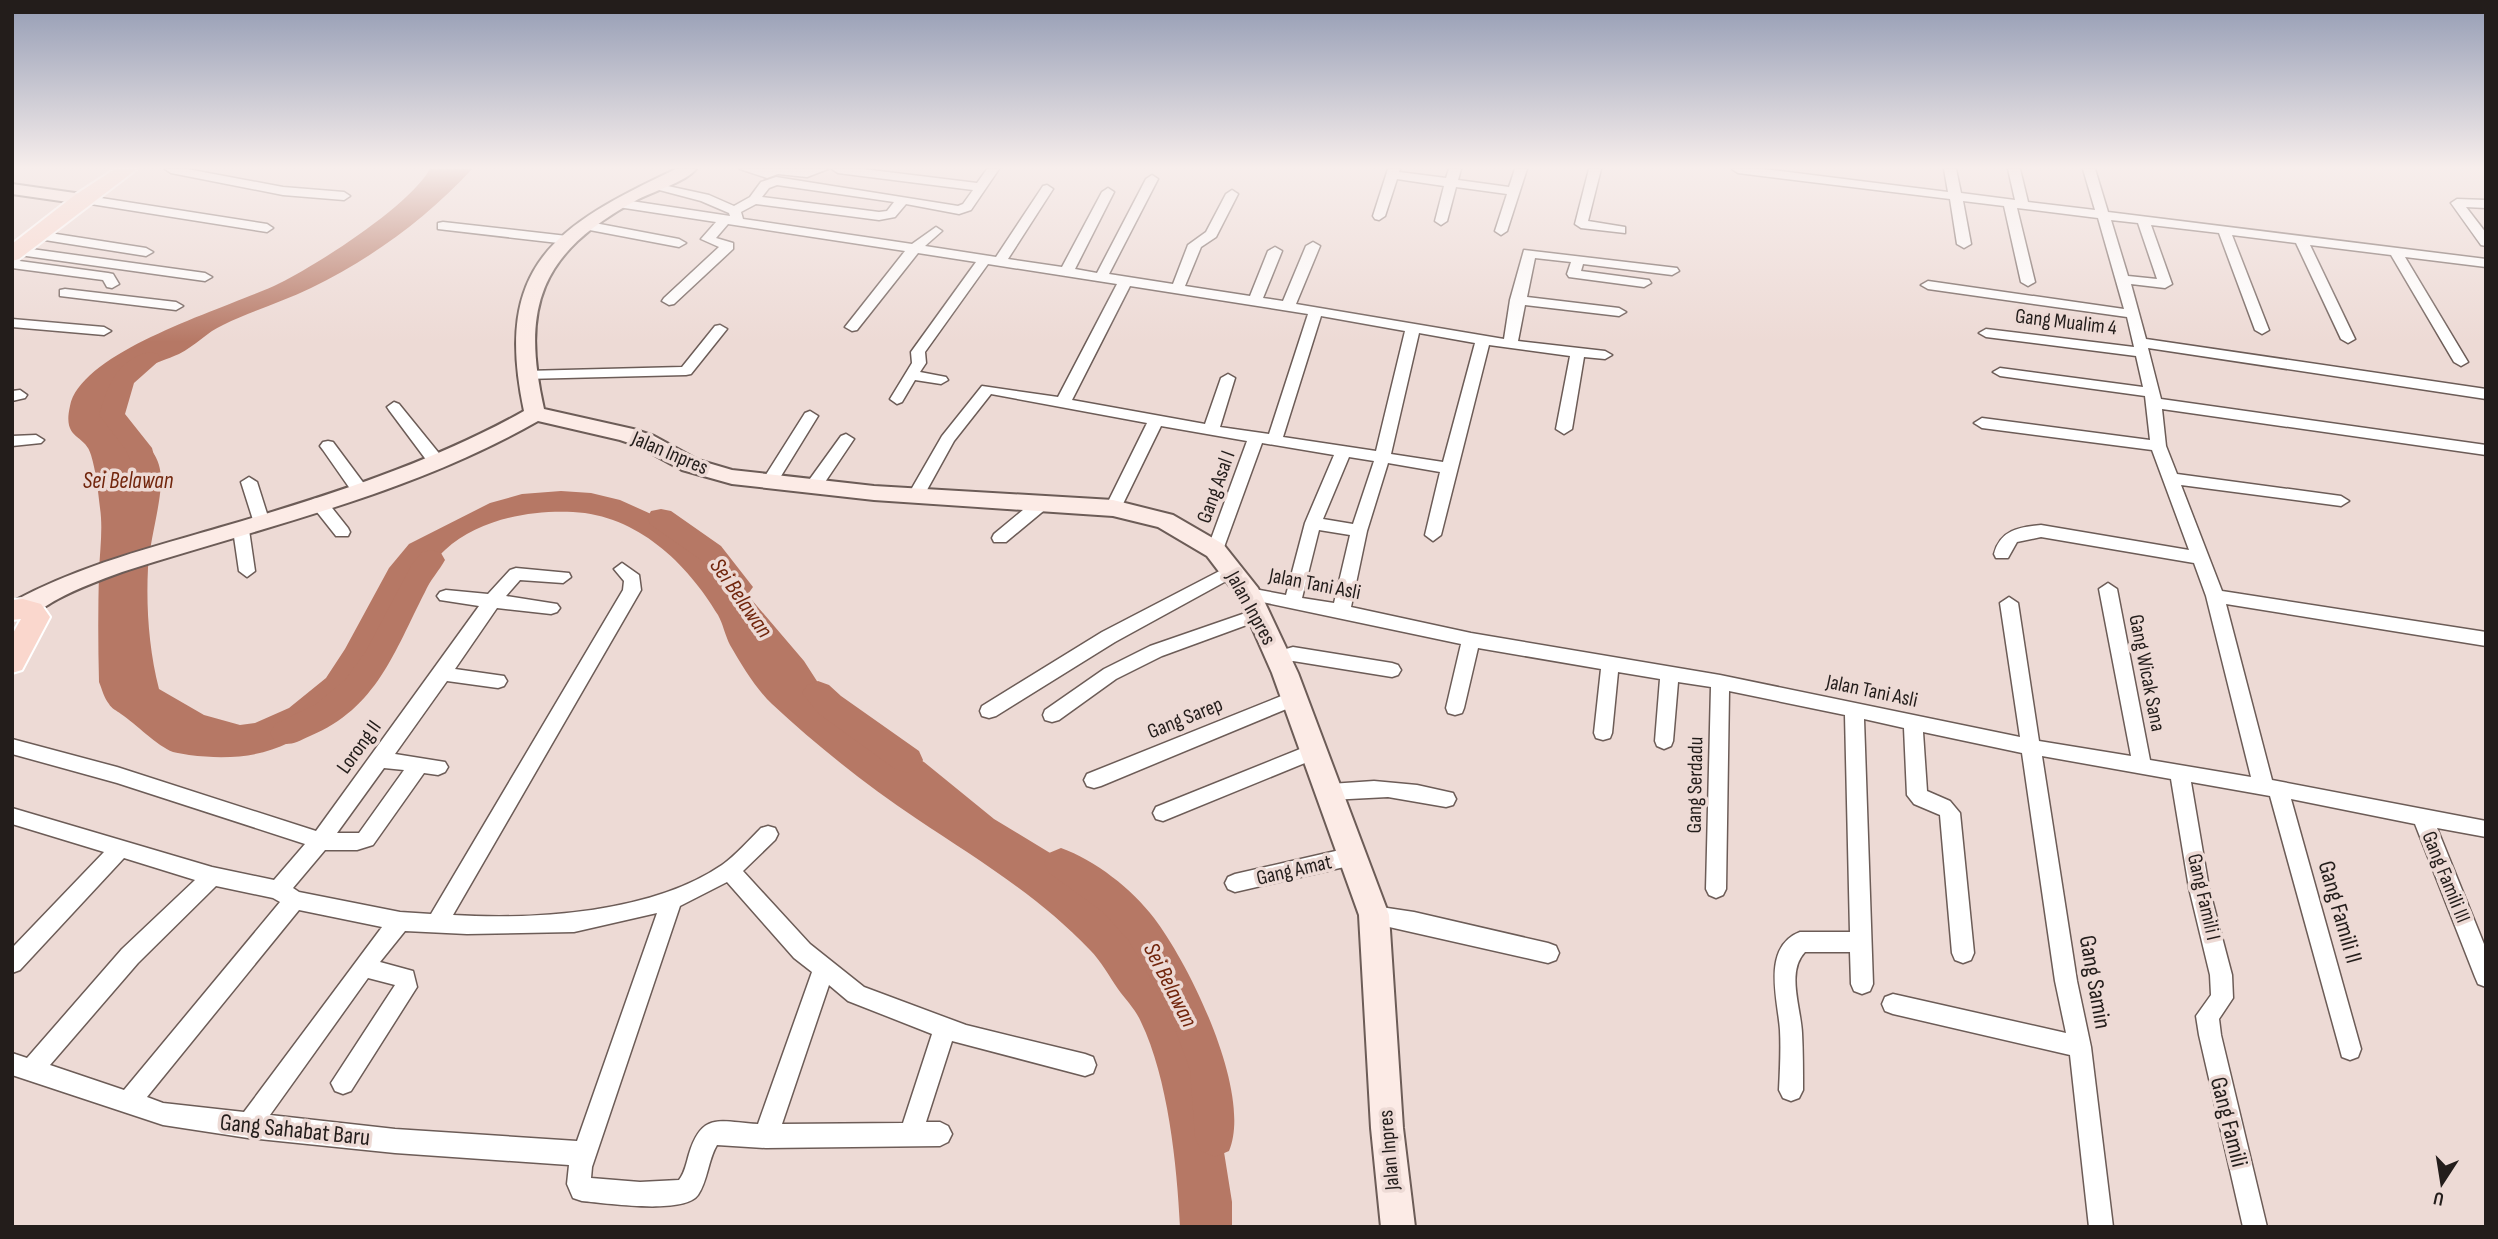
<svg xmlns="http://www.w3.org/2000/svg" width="2498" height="1239" font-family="'Sofia Sans Condensed',sans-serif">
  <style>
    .water { fill: #b67865 }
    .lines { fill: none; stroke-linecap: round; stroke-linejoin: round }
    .river { fill: #b67865; fill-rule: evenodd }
    .street-casing { stroke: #6c5c57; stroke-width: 3 }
    .secondary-casing { stroke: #6c5c57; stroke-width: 4 }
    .primary-casing { stroke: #fff; stroke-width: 4 }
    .street { fill: #fff; fill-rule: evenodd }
    .secondary { fill: #fcebe6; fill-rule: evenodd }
    .primary { fill: #fad7cd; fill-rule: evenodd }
    .labels { text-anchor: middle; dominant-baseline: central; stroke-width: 7; stroke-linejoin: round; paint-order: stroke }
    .street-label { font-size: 21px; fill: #231d1b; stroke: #eddad5 }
    .water-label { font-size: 23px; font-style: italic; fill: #71250c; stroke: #eddad5 }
    .near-street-label { font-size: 24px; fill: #231d1b; stroke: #eddad5 }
  </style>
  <rect width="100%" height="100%" fill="#eddad5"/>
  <path class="water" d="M430,169H472C427,218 371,259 311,288C282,302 252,311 223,325C207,332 195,346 179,354C157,364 118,372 112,400C103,440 164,428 161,484C159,512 150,540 148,568C146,608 149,650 159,689L204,715L240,725L255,723L289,708L326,678L345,649L389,568L409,544L490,503L522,494L561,491L591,493L620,500L660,518L716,558L804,661L824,692L851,720L861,729L924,762L994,819L1083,873L1148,943L1176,986L1220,1127L1232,1202V1227H1180C1177,1165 1168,1078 1141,1022C1136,1010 1126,1000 1118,989C1109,976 1101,961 1090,950C1040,897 977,859 917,819C866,785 816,745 772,704C756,689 741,664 730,645C725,635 723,624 718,615C687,563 637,515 573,512C530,510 478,519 445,550C351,637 356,776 189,755C184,754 177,753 173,752C157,746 136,724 121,714C117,711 111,708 109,704C104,698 102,689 99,682C98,645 98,608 99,571C100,550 103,528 100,508C98,491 96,471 91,455C85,433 62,441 70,406C82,349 232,307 280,283C320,263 409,206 430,169Z"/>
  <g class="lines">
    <path class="river" d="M149,352L158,354L161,359L134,383L125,414L152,448L156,463L152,469L143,472L134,469L126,450L99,415C108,386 116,360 149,352Z
      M661,509L671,511L721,546L753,587L748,594L738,597L728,594L701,560L651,525L647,518L651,511Z
      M431,550L441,553L445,560C439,571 430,580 425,592C394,652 377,708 310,736C297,742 289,747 275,742L270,733L275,724L316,704L345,680L366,651L411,566L421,553Z
      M818,681L829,685L841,696L919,751L923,760L919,769L907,773L895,769L819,714L802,693L807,685Z
      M1061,848C1095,860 1132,889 1154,918C1190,965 1253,1094 1229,1151L1215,1157L1201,1151L1195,1137L1190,1070L1167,1007L1129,941L1103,912L1049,873L1044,863L1049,853Z"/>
    <defs>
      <path id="street" d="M165,169H187L283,187L344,192L350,196L344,200L283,195L171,173Z
        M740,169H828L807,177L778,174L767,178Z
        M832,169H863L977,183L987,169H999L971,210L959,214L906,204L895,217L879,220L756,204L741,212L743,219L912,244L936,227L942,231L925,246L996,257L1043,186L1047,185L1053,189L1008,259L1062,267L1102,192L1108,188L1114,192L1075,269L1097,273L1146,179L1152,175L1158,179L1109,274L1173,284L1188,245L1206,232L1226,194L1232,190L1238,194L1216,237L1201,247L1185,286L1250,296L1268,251L1275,247L1282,251L1263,298L1283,301L1306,246L1313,242L1320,246L1296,304L1504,339L1510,300L1524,250L1677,268L1679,271L1672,275L1583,264L1581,271L1649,280L1651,283L1644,287L1569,277L1567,274L1571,262L1535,258L1527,297L1619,308L1626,312L1619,316L1525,305L1518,341L1605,351L1612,355L1605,359L1584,357L1572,429L1564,434L1556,429L1570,356L1489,345L1441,535L1433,541L1425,535L1440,472L1388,463L1367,531L1351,607L1471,633L1720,675L2020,737L2000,603L2009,597L2018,603L2039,741L2131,756L2099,589L2108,583L2117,589L2150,760L2251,777L2206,596L2194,563L2041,537L2017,542L2008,558H1996L1994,554C2000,530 2019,527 2041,525L2189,550L2152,450L1982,428L1974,423L1982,418L2150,440L2145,396L2000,376L1993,372L2000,368L2143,387L2136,356L1986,337L1979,333L1986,329L2134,347L2127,317L1928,289L1921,285L1928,281L2124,309L2098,218L2017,208L2035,282L2028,286L2021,282L2004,206L1963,201L1971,244L1964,248L1957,244L1950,199L1738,173L1732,169H1763L1948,192L1944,169H1956L1961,193L2015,200L2008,169H2020L2028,202L2095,210L2083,169H2095L2108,212L2486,259V267L2405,257L2468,362L2461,366L2454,362L2391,255L2310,245L2355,339L2348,343L2341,339L2296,243L2232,235L2269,330L2262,334L2255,330L2219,233L2151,225L2172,284L2165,288L2131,284L2146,339L2486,389V399L2148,348L2161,399L2486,445V455L2162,409L2166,446L2177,474L2341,496L2349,501L2341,506L2181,485L2222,591L2486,632V646L2226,604L2272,780L2486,821V837L2437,828L2486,949V987L2478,984L2475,977L2415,824L2291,799L2361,1049L2358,1057L2350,1060L2342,1057L2270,796L2191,782L2209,888L2232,975L2233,998L2219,1019L2221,1035L2267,1227H2243L2199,1035L2196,1016L2211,995L2210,975L2189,888L2171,779L2042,756L2077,981L2091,1047L2113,1227H2089L2070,1055L1893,1014L1885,1011L1882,1004L1885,997L1893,994L2066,1033L2055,981L2022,753L1923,732L1927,791L1950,801L1960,813L1974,953L1971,960L1963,963L1955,960L1952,953L1940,815L1914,804L1907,795L1904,728L1864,719L1873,984L1870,991L1862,994L1854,991L1851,984L1850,952H1805C1786,972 1801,1008 1802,1033C1803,1052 1803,1071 1803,1090L1799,1098L1791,1101L1783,1098L1779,1090C1780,1070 1781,1050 1780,1030C1778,1000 1761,947 1800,932H1850L1845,715L1729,691L1726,889L1723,895L1716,898L1709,895L1706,889L1711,687L1678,682L1673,741L1671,746L1664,749L1657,746L1655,741L1660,679L1618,672L1612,733L1610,738L1603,740L1596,738L1594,733L1601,669L1478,648L1464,708L1462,713L1455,715L1448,713L1446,708L1461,644L1243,598L1240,594L1249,588L1286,595L1305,523L1334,455L1262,443L1223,550L1215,556L1207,550L1247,441L1161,426L1121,508L1113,513L1105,508L1147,423L991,394L954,441L922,499H910L908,495L942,436L982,386L1058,397L1117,284L988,264L925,352L926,363L920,372L946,377L948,380L941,384L915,380L902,402L897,404L890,399L912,363L911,352L976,262L918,253L857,330L852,331L845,327L905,251L728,224L716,238L733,243V249L674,304L669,305L662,301L664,298L719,247L701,239L716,222L618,207L612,203L618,199L730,216L729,213L701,201L648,187L654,183L709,195L734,206L750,197L761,182L776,177L958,206L963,204L973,190L838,173ZM777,185L894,202L887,211L879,212L762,197L769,188ZM2111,220L2138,223L2157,279L2128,276ZM1130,286L1308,314L1269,434L1220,427L1235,378L1228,374L1221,378L1205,424L1072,400ZM1321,316L1405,331L1376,451L1283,437ZM1419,333L1475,343L1443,462L1391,454ZM1349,457L1374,461L1353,524L1323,519ZM1319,530L1350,535L1334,603L1302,598Z
        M1388,169H1400L1399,172L1446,178L1449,169H1461L1458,180L1509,187L1515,169H1527L1507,231L1501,235L1495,231L1507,194L1456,187L1447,221L1441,225L1435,221L1444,186L1397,179L1385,216L1379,220L1375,219L1373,216Z
        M1589,169H1601L1588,221L1625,227V233L1581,228L1575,224Z
        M82,195L267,224L273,228L267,232L78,202L76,199Z
        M2457,199L2486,200V208L2466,207L2486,233V246L2481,245L2451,203Z
        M584,221L679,239L686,243L679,247L579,228L578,225Z
        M443,222L567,236L573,240L567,244L438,229V223Z
        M37,231L146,248L153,252L146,256L32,238L31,235Z
        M17,247L205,273L212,277L205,281L12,254V248Z
        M12,260L108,273L113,274L119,284L112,288L107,287L103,280L12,268Z
        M65,289L176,302L183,306L176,310L60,296V290Z
        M12,319L104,327L111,331L104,335L12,327Z
        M720,325L727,329L691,374L686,375L525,379L518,375L525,371L682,367L715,326Z
        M20,390L27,395L25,398L12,401V391Z
        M394,402L399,404L442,457L444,461L442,465H430L389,410L387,407Z
        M810,411L818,416L778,481L776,485H764L762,481L805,413Z
        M846,434L854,439L819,491H807L805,487L807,483L841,436Z
        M36,435L44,440L41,443L12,446V436Z
        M328,441L333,442L365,485L367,489L365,493H353L323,450L320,446L323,442Z
        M249,477L257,482L270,523L268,527H256L254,523L241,482Z
        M319,498L325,499L348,528L350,532L348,536H336L313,507L311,503L313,499Z
        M1041,499L1047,500L1049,504L1047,508L1006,542H994L992,538L994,534L1035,500Z
        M241,524L249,530L255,571L247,577L239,571L233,530Z
        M622,563L639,575L641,590L453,915C535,920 652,913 722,865C736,855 749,840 761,828L768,826L775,828L778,834L775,840L743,871L810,944L864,987L966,1025L1085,1054L1093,1057L1096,1065L1093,1073L1085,1076L952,1041L926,1122H940L948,1126L952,1134L948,1142L940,1146L766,1148L717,1145C708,1160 708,1180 698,1195C684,1215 605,1203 582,1201L573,1198L567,1184L569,1165L395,1153L248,1138L163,1125L12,1075V1053L27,1058L122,949L195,880L124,858L20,970L12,973V948L104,852L12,824V808L212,867L274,880L305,844L117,783L12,754V739L117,767L316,831L479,606L440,600L437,596L440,592L446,590L488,594L510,570L516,568L569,573L571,577L563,583L520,580L506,596L557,604L560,608L557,612L551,614L497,608L455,669L504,676L507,681L504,686L498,688L447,681L395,754L445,762L448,767L445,772L438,775L424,773L373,845L357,850H325L293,888L299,892L400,912L431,914L623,590L624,581L614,569ZM384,768L404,770L359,833H337ZM727,882L794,958L812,972L758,1124C720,1122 702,1111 689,1154C686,1164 685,1172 679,1180L640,1182L591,1178L592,1167L680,906ZM216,886L273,898L280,902L124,1090L50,1065L138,963ZM299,910L382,927L244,1112L163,1103L147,1097ZM657,913L577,1141L395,1129L270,1115L368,978L395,985L331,1083L335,1091L343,1094L351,1091L417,987L413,971L380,962L405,931L467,934L574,932ZM829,985L848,1001L932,1034L903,1123L782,1124Z
        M1233,564L1241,570L1239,574L1115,642L996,716L989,718L982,716L980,711L982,706L1102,632Z
        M1257,609L1263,611L1266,615L1263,619L1162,656L1116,679L1059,720L1052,722L1045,720L1043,715L1045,710L1104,669L1150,646Z
        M1293,647L1392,663L1398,665L1401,670L1398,675L1392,677L1293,661L1278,665L1272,663L1269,658L1272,653Z
        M1294,691L1301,693L1303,698L1301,703L1101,786L1094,788L1087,786L1084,780L1087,774Z
        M1315,743L1322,746L1325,751L1322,756L1163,821L1156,819L1153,813L1156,807Z
        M1374,781L1417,785L1453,793L1456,799L1453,805L1446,807L1388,797L1330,800L1323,798L1320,792L1323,786L1330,784Z
        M1353,847L1360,850L1363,856L1360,862L1353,865L1235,892L1228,889L1225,883L1228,877L1235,874Z
        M1374,906L1414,912L1548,943L1556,946L1559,953L1556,960L1548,963L1367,922L1363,915L1367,908Z"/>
      <path id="secondary" d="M676,169H696C686,182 651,192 635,201C540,253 521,307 544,409L633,429L654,436L698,460L732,470L874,486L1113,500L1173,515L1223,544L1258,588L1298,673L1389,915L1403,1128L1415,1227H1381L1371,1128L1359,915L1272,673L1239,598L1207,556L1158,527L1113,516L874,500L732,484L682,470L638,446L620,440L538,421C409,495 262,527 122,572C100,580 78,588 58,599C48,604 36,614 25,615C21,616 18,614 14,613L12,605L14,601C81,565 153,547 225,526C327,496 431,463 524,411C493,265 555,226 676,169Z
        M12,184L82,194L91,199L82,204L12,194Z"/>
      <path id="primary" d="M115,169H137L19,259L12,261V244L75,195Z
        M23,599L41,604L50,617L22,670L12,673V635L21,619L12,620V600Z"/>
    </defs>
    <use href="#street" class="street-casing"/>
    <use href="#secondary" class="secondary-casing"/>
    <use href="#primary" class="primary-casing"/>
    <use href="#street" class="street"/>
    <use href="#secondary" class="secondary"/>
    <use href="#primary" class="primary"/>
  </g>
  <linearGradient id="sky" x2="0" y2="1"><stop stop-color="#949cb4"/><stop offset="0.49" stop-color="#f7eeec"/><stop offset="1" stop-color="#f7eeec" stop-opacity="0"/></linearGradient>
  <rect width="2498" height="342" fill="url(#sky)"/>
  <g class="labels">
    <g class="street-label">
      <text transform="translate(2066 322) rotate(7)">Gang Mualim 4</text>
      <text transform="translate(670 453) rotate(23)">Jalan Inpres</text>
      <text transform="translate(1216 487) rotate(-70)">Gang Asal I</text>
      <text transform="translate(1315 584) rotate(11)">Jalan Tani Asli</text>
      <text transform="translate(1251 608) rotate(61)">Jalan Inpres</text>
      <text transform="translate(2147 673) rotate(79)">Gang Wicak Sana</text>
      <text transform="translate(1872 691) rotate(12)">Jalan Tani Asli</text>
      <text transform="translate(1185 718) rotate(-22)">Gang Sarep</text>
      <text transform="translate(359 747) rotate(-54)">Lorong II</text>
      <text transform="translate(1695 785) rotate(-89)">Gang Serdadu</text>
      <text transform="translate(1294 870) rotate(-13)">Gang Amat</text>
      <text transform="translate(2446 877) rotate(68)">Gang Famili III</text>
      <text transform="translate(2204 897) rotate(77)">Gang Famili I</text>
      <text transform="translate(1389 1150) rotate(-95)">Jalan Inpres</text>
    </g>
    <g class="water-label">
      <text x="128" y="481">Sei Belawan</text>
      <text transform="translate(741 598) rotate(55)">Sei Belawan</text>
      <text transform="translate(1170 985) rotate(63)">Sei Belawan</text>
    </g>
    <g class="near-street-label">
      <text transform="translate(2340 912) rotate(74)">Gang Famili II</text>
      <text transform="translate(2095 982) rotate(80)">Gang Samin</text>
      <text transform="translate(2229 1122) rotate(76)">Gang Famili</text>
      <text transform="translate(295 1130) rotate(6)">Gang Sahabat Baru</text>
    </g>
  </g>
  <rect width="2498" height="1239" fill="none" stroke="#231d1b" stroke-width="28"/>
  <g transform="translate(2442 1183) rotate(192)" stroke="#eddad5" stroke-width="5" paint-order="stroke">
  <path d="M0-5L12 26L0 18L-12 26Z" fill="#231d1b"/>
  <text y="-10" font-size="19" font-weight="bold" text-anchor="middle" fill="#231d1b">U</text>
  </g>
</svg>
